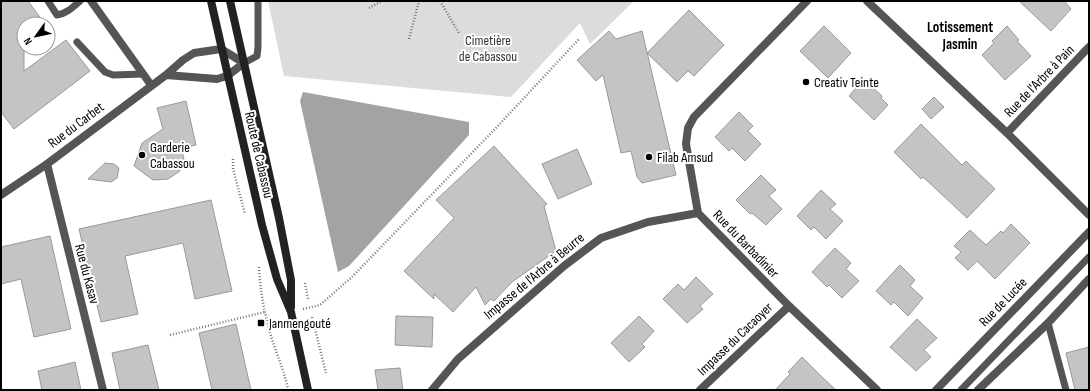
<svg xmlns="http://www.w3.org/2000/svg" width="1090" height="391" font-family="'Sofia Sans Condensed',sans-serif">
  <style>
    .green { fill: #dcdcdc }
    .water { fill: #a3a3a3 }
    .building { fill: #c4c4c4; stroke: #999 }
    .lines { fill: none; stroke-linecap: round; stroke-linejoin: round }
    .path { stroke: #777; stroke-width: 2.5; stroke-dasharray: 1 2; stroke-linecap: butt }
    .service { stroke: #555; stroke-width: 7 }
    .minor { stroke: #555; stroke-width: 8 }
    .secondary { stroke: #222; stroke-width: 8 }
    .poi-dot { fill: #000; stroke: #fff; stroke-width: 1.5 }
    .labels { text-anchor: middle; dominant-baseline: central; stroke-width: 4; stroke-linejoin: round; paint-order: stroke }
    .park-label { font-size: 14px; fill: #333; stroke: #fff }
    .street-label { font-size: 14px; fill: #000; stroke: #fff }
    .poi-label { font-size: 14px; fill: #000; stroke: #fff; text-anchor: start }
    .neighbourhood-label { font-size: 15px; font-weight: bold; fill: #000; stroke: #fff }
  </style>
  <rect width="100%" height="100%" fill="#fff"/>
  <path class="green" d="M268,1H634L590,44L580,23L511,97L284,76Z"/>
  <path class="water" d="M303,92L469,122V135L349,266L338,272L300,101Z"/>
  <path class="building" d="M1,1H28L45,24H24V71L66,40L90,71L14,129L1,112Z
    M1019,1H1064L1071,9L1051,31Z
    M689,10L724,45L694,76L688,71L677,82L647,53Z
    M824,26L851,53L828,78L800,51Z
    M1007,26L1019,40L1017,41L1031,56L1005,80L982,55L994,43L992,41Z
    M609,31L616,39L642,31L676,175L642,183L637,177L631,151L621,153L603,75L596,81L577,60Z
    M862,81L869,87L870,85L882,96L881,98L888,105L874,120L849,96Z
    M934,97L944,107L931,119L922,109Z
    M186,101L196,145L181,148L184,159L180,171L168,179L153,180L134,166L142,143L163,129L157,108Z
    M739,112L753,126L748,131L761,144L745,161L732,148L729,151L715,137Z
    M921,124L962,165L966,161L995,189L967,218L923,177L921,179L894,152Z
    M494,146L547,204L544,206L556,251L512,282L494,301L491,299L485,305L476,287L453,312L434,294V299L404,271L454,218L436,200Z
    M577,149L592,184L558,199L542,164Z
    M105,163L114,164L119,168L117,178L111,182L88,179Z
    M761,175L776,190L769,196L782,209L766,225L752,213L750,214L736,200Z
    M821,190L836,204L830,209L843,221L826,239L814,227L811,230L797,216Z
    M211,200L232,291L195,299L183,243L125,256L138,314L101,322L79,229Z
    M1011,224L1030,243L995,279L977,261L968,270L955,258L961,252L954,246L970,230L986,245L1001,231L1003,233Z
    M50,236L71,329L34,337L21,279L1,284V247Z
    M835,248L851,263L846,269L859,281L842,298L829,285L827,287L812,272Z
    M900,265L915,280L910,286L923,298L908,316L894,302L891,305L876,291Z
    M696,277L713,294L700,306L703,309L687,323L663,299L678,284L684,290Z
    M396,316L433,317L432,347L395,345Z
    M639,316L654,331L642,344L645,347L629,362L611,343Z
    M917,319L937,338L924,350L931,357L916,371L890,347Z
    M236,324L251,390H212L199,333Z
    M148,345L159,390H120L112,353Z
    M1089,347V390H1075L1066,353Z
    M802,357L822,377L836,390H775L790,374L788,372Z
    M75,362L81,390H42L38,371Z
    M400,368L403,390H378L375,370Z"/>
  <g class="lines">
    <path class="path" d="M440,1L459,33
      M369,8L382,1
      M409,39L419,1
      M233,159V169L245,214
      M259,267C260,287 263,306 268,325C273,347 284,368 288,390
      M305,283L308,299
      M303,309L320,305L352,277L495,129L579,39
      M312,317L326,373
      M170,335L265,312"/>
    <path class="service" d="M48,1L57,15C66,14 73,7 80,1
      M77,42L105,72L113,75L143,74
      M244,63L257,56L258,47V1
      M1048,323L1066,390
      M961,390L1089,257"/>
    <path class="minor" d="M91,1L151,85
      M807,1L694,117L688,128L686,144L698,213L789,306L877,390
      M867,1L1007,133L1089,215
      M1007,133L1089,47
      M47,164L103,390
      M1,195L47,164L166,75L183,60L194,53L221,49L244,63L227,76L217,79L166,75
      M432,390L458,359L564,266L601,238L648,222L698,213
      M700,390L789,306
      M936,390L1089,232
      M978,390L1048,323L1089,279"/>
    <path class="secondary" d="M211,1L262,225L277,279L291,312L308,390
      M230,1L279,218L291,280V307"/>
  </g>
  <g class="poi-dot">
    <circle cx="806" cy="82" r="4"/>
    <circle cx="142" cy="155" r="4"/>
    <circle cx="649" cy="157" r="4"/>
    <rect x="257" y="319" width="8" height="8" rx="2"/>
  </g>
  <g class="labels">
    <g class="park-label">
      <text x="488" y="40">Cimetière<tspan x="488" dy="16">de Cabassou</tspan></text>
    </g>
    <g class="street-label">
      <text transform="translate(1039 81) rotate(-46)">Rue de l'Arbre à Pain</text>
      <text transform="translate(76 125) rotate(-37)">Rue du Carbet</text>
      <text transform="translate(259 155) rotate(77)">Route de Cabassou</text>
      <text transform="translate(746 244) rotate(46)">Rue du Barbadinier</text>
      <text transform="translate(87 274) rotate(75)">Rue du Kasav</text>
      <text transform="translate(534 276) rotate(-40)">Impasse de l'Arbre à Beurre</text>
      <text transform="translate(1003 302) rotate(-46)">Rue de Lucée</text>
      <text transform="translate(735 339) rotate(-44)">Impasse du Cacaoyer</text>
    </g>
    <g class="poi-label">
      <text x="814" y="82">Creativ Teinte</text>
      <text x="150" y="147">Garderie<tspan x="150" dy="16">Cabassou</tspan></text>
      <text x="657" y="157">Filab Amsud</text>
      <text x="269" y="323">Janmengouté</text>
    </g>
    <g class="neighbourhood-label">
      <text x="960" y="27">Lotissement<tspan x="960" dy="17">Jasmin</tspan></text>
    </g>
  </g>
  <rect width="1090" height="391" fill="none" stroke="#000000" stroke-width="4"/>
  <g transform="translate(36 36) rotate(237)"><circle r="19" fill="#ffffff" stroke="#999999"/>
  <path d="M0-3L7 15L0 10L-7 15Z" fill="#000000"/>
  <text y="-6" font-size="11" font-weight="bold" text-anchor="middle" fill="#000000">N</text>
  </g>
</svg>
